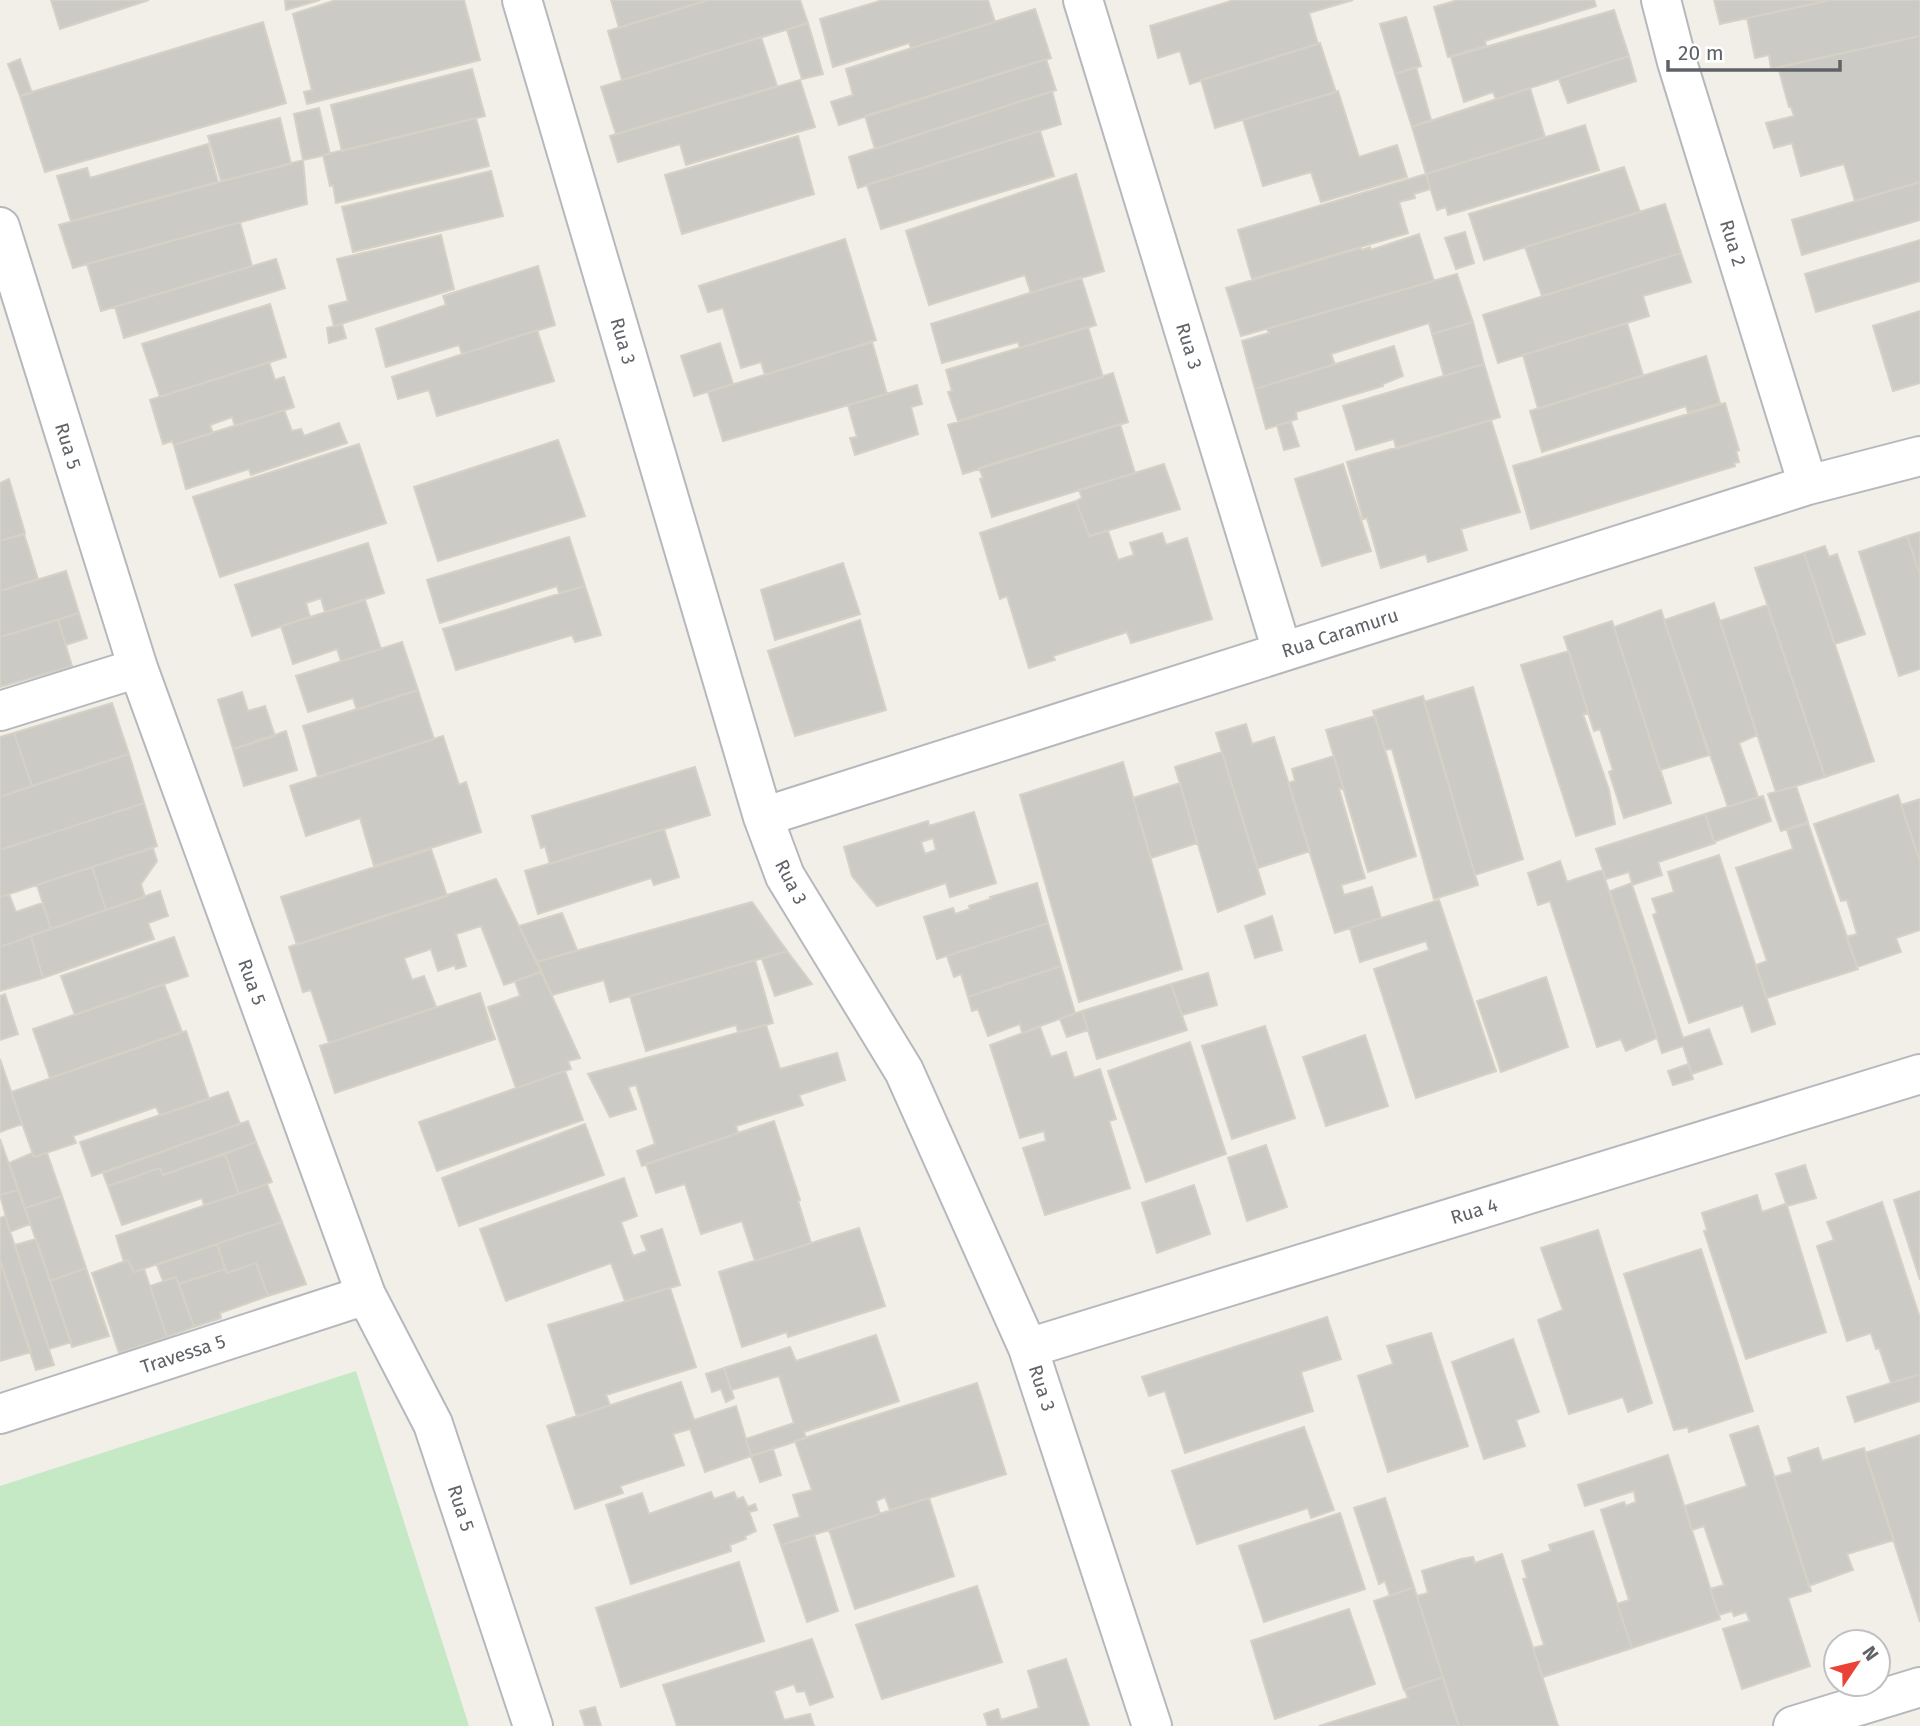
<svg xmlns="http://www.w3.org/2000/svg" width="1920" height="1726" font-family="'Fira Sans',sans-serif">
  <style>
    .green { fill: #c5e8c5 }
    .building { fill: #cccac5; stroke: #d6d1c6; stroke-width: 2; fill-rule: evenodd }
    .lines { fill: none; stroke-linecap: round; stroke-linejoin: round }
    .minor-casing { stroke: #b5b8bc; stroke-width: 42 }
    .minor { stroke: #fff; stroke-width: 38 }
    .labels { text-anchor: middle; dominant-baseline: central; stroke-width: 6; stroke-linejoin: round; paint-order: stroke }
    .street-label { font-size: 19px; fill: #5f6368; stroke: #fff }
  </style>
  <rect width="100%" height="100%" fill="#f1efe8"/>
  <path class="green" d="M356,1371L469,1726H0V1486Z"/>
  <path class="building" d="M51,0H149L60,29Z
    M285,0H320L286,10Z
    M336,0H464L480,60L307,104L304,92L312,90L293,14Z
    M611,0H708L619,28Z
    M708,0H800L808,23L622,80L608,31Z
    M883,0H988L995,22L911,48L909,43L833,67L820,19Z
    M1234,0H1353L1309,13L1318,44L1190,84L1180,51L1158,58L1150,26Z
    M1458,0H1594L1596,6L1485,41L1486,46L1448,57L1434,7Z
    M1714,0H1831L1720,24Z
    M1831,0H1920V36L1771,69L1769,55L1755,58L1747,18Z
    M1035,9L1051,58L839,125L831,102L853,95L846,69Z
    M1614,10L1629,56L1496,99L1493,92L1464,102L1451,57Z
    M1406,17L1421,66L1395,74L1380,24Z
    M263,22L286,103L45,172L20,96L22,95Z
    M808,23L823,74L802,79L787,30Z
    M1920,36V182L1855,201L1844,164L1801,176L1792,143L1774,148L1766,123L1794,116L1791,107H1789L1778,67Z
    M761,37L777,86L616,134L601,87Z
    M1320,43L1336,92L1215,128L1201,80Z
    M1629,56L1636,81L1568,103L1559,79Z
    M20,59L32,93L20,96L8,64Z
    M1046,59L1056,90L875,149L865,116Z
    M1416,67L1431,120L1412,127L1395,74Z
    M472,69L485,116L342,151L331,105Z
    M800,80L815,127L686,165L680,144L618,162L610,136Z
    M1530,88L1545,137L1426,174L1412,127Z
    M1052,91L1061,124L858,188L849,157Z
    M1338,91L1359,157L1397,145L1407,177L1321,202L1311,172L1263,186L1243,120Z
    M319,108L330,154L303,160L294,114Z
    M280,118L291,164L221,181L208,136Z
    M476,118L489,166L336,203L333,185L330,186L323,155Z
    M1585,125L1599,170L1448,215L1446,207L1437,210L1426,174Z
    M1040,131L1054,176L881,229L867,185Z
    M798,136L814,194L682,234L665,175Z
    M208,144L218,182L71,221L57,176L87,168L90,178Z
    M303,160L307,204L73,268L59,225Z
    M1624,167L1640,212L1484,260L1469,214Z
    M491,171L503,216L353,252L342,207Z
    M1076,174L1104,271L1031,293L1025,275L929,305L906,231Z
    M1426,174L1430,189L1414,194L1415,198L1399,202L1408,233L1252,279L1238,230Z
    M1920,182V220L1802,255L1792,220Z
    M1665,204L1681,253L1542,296L1525,247Z
    M240,222L252,266L101,311L87,264Z
    M1465,232L1474,263L1456,269L1445,238Z
    M1419,234L1434,281L1241,336L1226,288L1360,248L1362,250L1370,247L1371,250Z
    M441,235L454,289L334,326L329,306L348,301L337,259Z
    M845,239L876,340L765,375L761,362L741,368L723,308L708,312L699,286Z
    M1920,240V281L1816,312L1805,274Z
    M1681,253L1691,282L1643,296L1649,316L1498,363L1483,315Z
    M276,259L285,288L124,338L115,307Z
    M538,266L555,325L462,354L459,345L386,367L376,329L446,305L443,296Z
    M1457,274L1473,322L1432,334L1429,323L1331,354L1335,364L1255,389L1242,341L1269,333L1267,329Z
    M1081,277L1096,325L1020,348L1018,342L942,363L931,324Z
    M270,304L286,357L160,397L142,344Z
    M1920,311V383L1893,391L1873,326Z
    M1473,322L1484,364L1444,376L1432,334Z
    M1627,323L1643,375L1538,409L1523,355Z
    M342,324L346,338L329,343L327,328Z
    M1088,327L1103,377L958,421L948,392L952,391L946,370Z
    M537,330L554,381L437,416L429,390L398,399L392,377Z
    M872,342L887,394L723,441L708,392Z
    M720,343L733,384L694,396L681,356Z
    M1394,346L1403,376L1383,384V386L1296,412L1297,419L1266,429L1255,389Z
    M1706,356L1720,403L1688,413L1686,406L1542,452L1530,411Z
    M269,362L275,380L284,377L294,407L235,426L232,417L210,425L213,433L174,445L172,441L163,444L150,400Z
    M1484,364L1500,417L1396,449L1394,439L1356,450L1343,406Z
    M1113,373L1128,422L963,474L948,425Z
    M917,385L922,404L911,407L918,434L855,455L850,438L857,437L848,405Z
    M1725,403L1739,450L1736,451L1739,462L1734,463L1735,466L1531,529L1513,466Z
    M284,410L292,431L301,429L304,436L339,423L347,443L251,475L249,469L186,489L174,445Z
    M1491,420L1520,512L1461,529L1467,550L1428,562L1426,554L1381,568L1367,518L1363,519L1347,462Z
    M1291,422L1299,446L1284,450L1277,425Z
    M1120,424L1135,473L992,517L980,479L983,478L979,468Z
    M558,440L585,516L438,561L414,487Z
    M359,444L386,523L220,577L193,497Z
    M1164,464L1180,509L1089,536L1076,501L1082,498L1079,490Z
    M1343,464L1371,551L1322,566L1295,479Z
    M9,479L25,533L0,541V483Z
    M1076,501L1089,536L1108,531L1118,560L1134,555L1130,543L1162,533L1166,545L1187,538L1212,619L1131,643L1127,632L1053,656L1055,660L1029,668L1007,596L1000,599L980,533Z
    M1920,532V575L1907,536Z
    M24,534L38,579L0,591V541Z
    M1907,536L1920,575V669L1899,676L1859,552Z
    M569,537L585,586L559,593L557,586L440,623L427,580Z
    M368,543L384,593L325,612L321,598L306,603L310,617L252,636L235,585Z
    M1825,546L1829,557L1837,554L1865,634L1835,644L1804,553Z
    M1804,553L1874,761L1825,777L1755,568Z
    M843,563L860,614L775,640L761,590Z
    M66,571L79,613L0,637V591Z
    M585,586L601,635L575,642L572,635L456,670L443,629Z
    M365,600L381,649L341,661L337,649L293,664L281,626Z
    M1714,603L1757,735L1739,743L1758,797L1728,807L1664,620Z
    M1767,605L1825,777L1776,792L1720,621Z
    M1661,610L1709,755L1660,770L1614,627Z
    M79,613L87,638L66,645L58,620Z
    M58,620L72,666L0,687V637Z
    M860,620L886,710L795,736L768,651Z
    M1612,621L1671,803L1624,818L1609,772L1613,770L1600,729L1594,731L1564,637Z
    M402,642L418,690L357,710L353,698L308,712L296,676Z
    M1569,651L1588,713L1583,714L1609,790L1615,824L1576,836L1521,665Z
    M1473,687L1523,859L1475,875L1424,702Z
    M418,690L434,739L318,777L303,726Z
    M242,692L248,711L265,706L275,736L233,749L218,700Z
    M1423,696L1478,885L1434,899L1392,749L1385,750L1373,711Z
    M112,703L129,754L32,786L14,733Z
    M1375,716L1416,856L1368,872L1326,730Z
    M1246,724L1252,744L1274,737L1310,851L1258,868L1216,733Z
    M286,731L297,770L244,786L233,749Z
    M14,733L32,786L0,797V737Z
    M443,736L459,785L466,782L481,832L374,866L360,818L306,836L290,786Z
    M1222,752L1265,894L1218,912L1175,767Z
    M129,754L144,803L0,850V797Z
    M1334,756L1343,788L1339,789L1365,878L1341,885L1344,895L1372,887L1381,918L1335,933L1288,783L1295,781L1292,769Z
    M1123,762L1182,969L1079,1002L1020,795Z
    M695,767L710,815L550,864L545,846L541,848L532,816Z
    M1180,783L1197,843L1151,858L1133,798Z
    M1796,786L1808,822L1781,831L1768,794Z
    M1898,795L1920,862V930L1896,938L1901,952L1857,967L1846,937L1857,934L1847,900L1841,901L1814,824Z
    M1763,796L1771,821L1714,842L1705,814Z
    M1920,799V862L1901,805Z
    M144,803L157,846L0,897V850Z
    M974,812L996,883L950,897L946,883L877,906L852,876L844,847L928,821L929,826ZM933,838L936,850L925,854L921,842Z
    M1705,814L1715,843L1658,862L1662,875L1632,885L1683,1038L1709,1029L1722,1064L1692,1074L1683,1046L1662,1053L1613,901L1610,891L1632,883L1629,872L1606,879L1596,849Z
    M1808,823L1858,969L1767,998L1756,965L1767,961L1736,868L1793,849L1787,830Z
    M664,829L679,877L654,885L651,878L538,914L525,871Z
    M153,848L157,861L141,884L145,897L106,910L92,867Z
    M431,849L447,896L297,945L281,897Z
    M1719,855L1775,1024L1752,1032L1743,1005L1689,1023L1653,915L1657,913L1652,899L1674,892L1668,872Z
    M1560,861L1567,882L1602,870L1657,1038L1626,1051L1621,1039L1597,1047L1550,901L1538,905L1528,873Z
    M92,867L106,910L51,929L37,885Z
    M496,879L541,972L504,985L481,926L456,934L466,966L456,969L455,965L438,971L431,949L404,958L412,980L424,976L436,1007L329,1043L311,990L303,992L289,947Z
    M1037,883L1048,923L937,959L924,917L953,908L955,914L970,909L969,906L991,899L990,897Z
    M160,891L168,916L148,923L154,939L43,978L31,936Z
    M9,894L16,912L42,903L51,929L0,947V897Z
    M1439,900L1496,1071L1416,1098L1374,969L1429,950L1426,941L1360,962L1350,928Z
    M752,902L787,951L610,1002L604,980L552,995L537,962Z
    M562,913L577,950L537,962L519,926Z
    M1272,916L1282,950L1255,958L1245,926Z
    M1048,923L1061,966L968,997L961,974L954,977L947,956Z
    M31,936L43,978L0,991V947Z
    M174,937L188,976L75,1015L61,976Z
    M787,951L812,984L775,996L762,959Z
    M755,960L773,1023L738,1032L736,1025L646,1051L630,996Z
    M1061,966L1075,1013L1022,1033L1020,1024L988,1036L978,1009L972,1011L968,997Z
    M541,972L580,1058L568,1061L571,1069L516,1088L488,1007L520,996L515,981Z
    M1208,973L1217,1005L1182,1015L1171,984Z
    M1546,977L1568,1047L1501,1072L1477,1001Z
    M164,984L182,1032L50,1078L33,1029Z
    M1171,984L1187,1030L1097,1059L1082,1011Z
    M480,993L495,1039L335,1093L320,1046Z
    M5,994L18,1034L0,1040V996Z
    M1082,1011L1088,1030L1067,1037L1060,1019Z
    M766,1025L780,1069L837,1053L845,1080L799,1095L803,1105L736,1126L738,1133L642,1166L637,1151L655,1144L636,1085L628,1087L636,1109L610,1117L588,1074Z
    M1265,1026L1295,1118L1232,1139L1202,1046Z
    M1040,1027L1051,1057L1066,1052L1074,1078L1100,1069L1116,1119L1109,1121L1130,1188L1045,1215L1023,1148L1046,1141L1044,1131L1020,1138L990,1045Z
    M186,1031L209,1099L160,1115L156,1107L73,1136L76,1143L34,1157L11,1092Z
    M1365,1035L1388,1106L1326,1126L1303,1057Z
    M1190,1042L1226,1154L1146,1182L1108,1071Z
    M0,1059L22,1124L0,1132Z
    M1688,1064L1693,1079L1673,1085L1668,1071Z
    M565,1071L583,1120L437,1171L419,1122Z
    M228,1092L240,1124L92,1176L80,1142Z
    M248,1121L256,1142L163,1175L160,1168L108,1186L103,1173Z
    M774,1121L800,1200L798,1201L811,1243L755,1261L742,1221L701,1234L685,1184L656,1193L646,1164Z
    M585,1124L604,1175L459,1226L442,1178Z
    M0,1139L18,1190L0,1195Z
    M256,1142L272,1182L239,1194L225,1154Z
    M1266,1145L1287,1207L1247,1221L1228,1158Z
    M32,1153L34,1157L47,1153L62,1196L25,1208L9,1163Z
    M225,1154L239,1194L204,1205L202,1198L122,1225L108,1186L160,1168L163,1175Z
    M1805,1165L1816,1198L1787,1206L1776,1174Z
    M624,1178L637,1216L621,1222L633,1256L647,1251L641,1236L662,1229L680,1285L625,1301L611,1263L506,1301L480,1229Z
    M267,1184L282,1222L134,1272L128,1260L124,1262L116,1236Z
    M1194,1185L1210,1234L1157,1253L1142,1203Z
    M18,1190L30,1224L10,1232L0,1195Z
    M1920,1191V1280L1894,1200Z
    M1757,1195L1762,1212L1785,1204L1787,1206L1826,1332L1746,1359L1704,1231L1707,1230L1702,1213Z
    M62,1196L86,1268L50,1281L25,1208Z
    M1882,1202L1920,1318V1374L1891,1383L1879,1348L1876,1349L1871,1333L1847,1341L1817,1246L1834,1240L1827,1222Z
    M5,1216L54,1365L36,1370L0,1261V1218Z
    M282,1222L306,1284L268,1296L256,1263L227,1273L217,1244Z
    M859,1228L885,1306L788,1337L787,1332L742,1347L719,1272Z
    M1598,1230L1652,1403L1628,1412L1623,1397L1569,1414L1538,1320L1563,1310L1541,1248Z
    M36,1239L71,1342L49,1349L15,1245Z
    M217,1244L225,1269L179,1284L176,1277L163,1281L157,1265Z
    M1701,1249L1753,1411L1689,1432L1688,1427L1674,1430L1624,1274Z
    M128,1260L134,1272L144,1269L167,1337L119,1353L92,1273Z
    M1,1263L31,1352L0,1361V1264Z
    M256,1263L268,1296L220,1313L221,1318L194,1327L179,1284L225,1269L227,1273Z
    M86,1268L109,1336L72,1347L50,1281Z
    M176,1277L194,1327L167,1337L150,1286Z
    M670,1288L696,1367L606,1395L610,1405L577,1417L548,1325Z
    M1327,1317L1341,1359L1301,1372L1313,1411L1185,1453L1165,1391L1149,1396L1142,1377Z
    M1431,1333L1468,1446L1388,1472L1358,1376L1393,1364L1387,1346Z
    M876,1335L899,1401L804,1432L806,1438L751,1456L746,1439L794,1423L779,1376L731,1390L724,1368L790,1347L796,1361Z
    M1513,1339L1539,1412L1516,1420L1525,1446L1484,1459L1452,1362Z
    M724,1368L734,1398L726,1402L721,1389L712,1392L706,1374Z
    M1920,1374V1401L1855,1422L1847,1397Z
    M681,1382L694,1420L736,1406L751,1456L705,1472L690,1429L673,1434L684,1465L620,1486L623,1493L575,1509L547,1426Z
    M977,1383L1006,1474L890,1510L885,1497L876,1501L880,1514L781,1545L774,1525L800,1517L793,1495L812,1490L795,1441Z
    M1758,1426L1811,1591L1788,1598L1810,1666L1742,1689L1723,1629L1750,1621L1746,1612L1734,1616L1732,1611L1719,1615L1710,1589L1724,1585L1704,1526L1692,1530L1685,1506L1747,1486L1730,1435Z
    M1304,1427L1334,1510L1311,1518L1308,1508L1197,1544L1172,1471Z
    M1920,1435V1622L1865,1453Z
    M1818,1448L1822,1461L1864,1448L1894,1540L1847,1554L1853,1570L1809,1586L1774,1477L1792,1472L1788,1458Z
    M773,1449L781,1475L760,1482L751,1456Z
    M1668,1455L1720,1619L1632,1648L1617,1604L1629,1600L1601,1510L1624,1502L1626,1506L1636,1502L1634,1491L1585,1506L1578,1485Z
    M711,1492L714,1499L734,1492L737,1499L743,1497L748,1507L755,1504L757,1510L749,1512L756,1531L745,1536L746,1539L730,1545L731,1551L631,1584L606,1505L642,1493L649,1514Z
    M929,1498L954,1576L855,1609L829,1530Z
    M1385,1498L1414,1587L1390,1596L1385,1581L1379,1584L1354,1508Z
    M1340,1513L1365,1589L1264,1622L1239,1546Z
    M1593,1531L1632,1648L1543,1677L1533,1648L1544,1645L1523,1579L1527,1578L1522,1561L1551,1551L1549,1545Z
    M814,1535L838,1611L807,1622L781,1545Z
    M1502,1554L1533,1648L1558,1726H1459L1455,1716L1417,1596L1428,1593L1422,1571L1461,1559L1473,1557L1475,1563Z
    M739,1562L764,1641L621,1687L596,1608Z
    M977,1586L1002,1662L882,1699L856,1625Z
    M1414,1587L1443,1677L1404,1690L1374,1601Z
    M1349,1609L1375,1684L1275,1719L1251,1641Z
    M812,1639L833,1697L810,1705L805,1691L797,1692L794,1684L774,1691L784,1720L810,1714L814,1726H677L663,1685Z
    M1066,1659L1089,1726H988L984,1714L998,1709L1001,1720L1039,1708L1028,1671Z
    M1443,1677L1459,1726H1319L1408,1698L1405,1690Z
    M595,1707L601,1726H585L580,1711Z"/>
  <g class="lines">
    <defs>
      <path id="minor" d="M522,0L763,817L785,876L904,1071L1028,1348L1152,1726
        M1083,0L1282,651
        M1661,0L1677,62L1808,485
        M0,227L138,668L366,1295L433,1424L533,1726
        M0,711L138,668
        M763,817L1808,485L1920,456
        M1028,1348L1920,1074
        M0,1414L366,1295
        M1793,1726L1920,1687"/>
    </defs>
    <use href="#minor" class="minor-casing"/>
    <use href="#minor" class="minor"/>
  </g>
  <g class="labels">
    <g class="street-label">
      <text transform="translate(1733 243) rotate(73)">Rua 2</text>
      <text transform="translate(623 341) rotate(74)">Rua 3</text>
      <text transform="translate(1189 346) rotate(73)">Rua 3</text>
      <text transform="translate(68 446) rotate(73)">Rua 5</text>
      <text transform="translate(1340 633) rotate(-18)">Rua Caramuru</text>
      <text transform="translate(791 882) rotate(63)">Rua 3</text>
      <text transform="translate(252 982) rotate(70)">Rua 5</text>
      <text transform="translate(1474 1211) rotate(-17)">Rua 4</text>
      <text transform="translate(183 1354) rotate(-18)">Travessa 5</text>
      <text transform="translate(1042 1388) rotate(72)">Rua 3</text>
      <text transform="translate(461 1508) rotate(72)">Rua 5</text>
    </g>
  </g>
  <g transform="translate(1857 1663) rotate(55)"><circle r="33" fill="#ffffff" stroke="#bfc1c3" stroke-width="2"/>
  <path d="M0-5L12 26L0 18L-12 26Z" fill="#ea4335"/>
  <text y="-10" font-size="19" font-weight="bold" text-anchor="middle" fill="#5f6368">N</text>
  </g>
  <path d="M1668 60v10h172v-10" fill="none" stroke="#5f6368" stroke-width="3.5"/>
  <text x="1678" y="60" font-size="21" fill="#5f6368" stroke="#ffffff" stroke-width="5" paint-order="stroke">20 m</text>
</svg>
